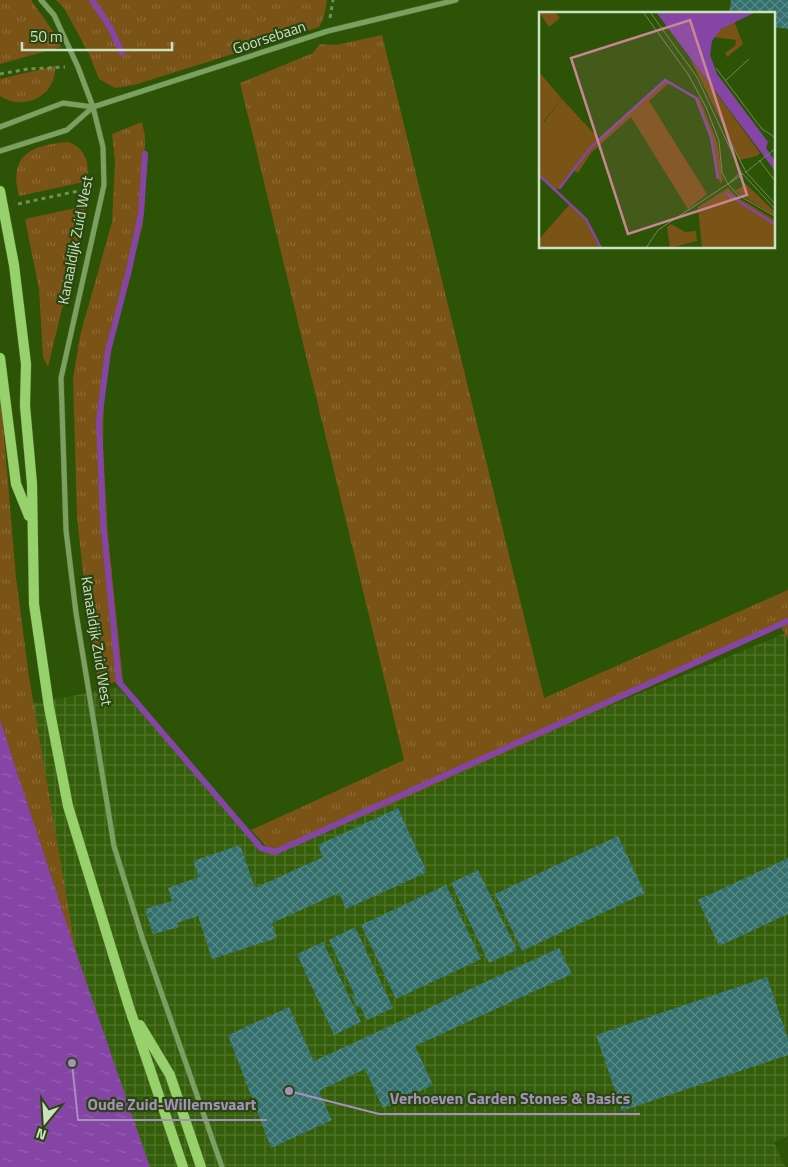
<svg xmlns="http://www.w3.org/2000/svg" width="788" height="1167" font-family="'Titillium Web',sans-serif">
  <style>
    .industrial { fill: url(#industrial-grid) }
    .grass { fill: url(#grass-tufts) }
    .water { fill: url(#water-ripples) }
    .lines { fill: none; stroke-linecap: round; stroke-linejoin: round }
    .stream { stroke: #8545a4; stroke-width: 6 }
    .building { fill: url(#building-cross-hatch) }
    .street-casing { stroke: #4d702c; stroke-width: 6 }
    .secondary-casing { stroke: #4d702c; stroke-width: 11 }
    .path { stroke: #719056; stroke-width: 3; stroke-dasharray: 4 4; stroke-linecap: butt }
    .street { stroke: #7ba062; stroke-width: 5 }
    .secondary { stroke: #96d16c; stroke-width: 10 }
    .labels { text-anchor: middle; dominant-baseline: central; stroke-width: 4.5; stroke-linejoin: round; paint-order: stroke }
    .street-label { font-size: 15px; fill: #cbe2be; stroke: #294611 }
    .inset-river { fill: none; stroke: #8545a4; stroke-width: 2.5 }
    .inset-road { fill: none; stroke: #6c8c50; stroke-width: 1 }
    .view { fill: #c78791; fill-opacity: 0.15; stroke: #c78791; stroke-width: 2.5 }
    .inset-edge { fill: none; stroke: #cbe2be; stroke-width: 2.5 }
    .leader { fill: none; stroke: #a790be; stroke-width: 2 }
    .callout-dot { fill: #a790be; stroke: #294611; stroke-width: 2 }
    .callout-label { font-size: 16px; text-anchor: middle; font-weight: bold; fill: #a790be; stroke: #294611; stroke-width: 4.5; stroke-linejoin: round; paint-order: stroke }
  </style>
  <defs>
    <pattern id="industrial-grid" width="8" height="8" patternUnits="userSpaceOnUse" patternTransform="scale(1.25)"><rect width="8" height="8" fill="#355e0a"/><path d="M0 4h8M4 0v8" fill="none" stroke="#51752c"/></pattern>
    <pattern id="grass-tufts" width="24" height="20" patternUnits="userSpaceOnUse" patternTransform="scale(1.25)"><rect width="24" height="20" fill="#7a5316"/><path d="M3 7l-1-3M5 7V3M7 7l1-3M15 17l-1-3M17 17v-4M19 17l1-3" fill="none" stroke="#8c6b36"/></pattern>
    <pattern id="water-ripples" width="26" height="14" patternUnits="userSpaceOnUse" patternTransform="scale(1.25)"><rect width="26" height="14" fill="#8545a4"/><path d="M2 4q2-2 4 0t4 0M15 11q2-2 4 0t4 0" fill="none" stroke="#9560af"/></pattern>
    <pattern id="building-cross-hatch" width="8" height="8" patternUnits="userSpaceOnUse" patternTransform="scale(1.25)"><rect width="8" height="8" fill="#336f6d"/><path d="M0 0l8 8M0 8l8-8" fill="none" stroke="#598a86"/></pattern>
  </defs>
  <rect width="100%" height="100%" fill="#2d5307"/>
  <path class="industrial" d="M786,633L788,1136L774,1142L785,1167H131L0,899V710L118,687L263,849Z"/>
  <path class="grass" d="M0,0H31L57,37L61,47L0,64Z
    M56,0H327L324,17L319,27L134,85L115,88L99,79L89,54L64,8Z
    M382,35L544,698L788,590V639L781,627L383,808L288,847L268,848L251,830L404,760L240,83L313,53L320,44L336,45Z
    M55,66C57,96 24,112 0,96V79Z
    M142,122L145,136L143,224L114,331L104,398L103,446L108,536L123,681L99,685L87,611L77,516L73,378L80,336L112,222L115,163L112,134Z
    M68,142C86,148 89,163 88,181L19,196C8,155 31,145 68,142Z
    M85,206L84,218L48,367L43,357L39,289L25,219Z
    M0,387L16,578L29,677L76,952L0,720Z"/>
  <path class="water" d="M0,720L76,952L150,1167H0Z"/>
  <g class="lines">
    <path class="stream" d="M92,0L110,27L122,53
      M145,154L141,214L129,270L108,351L99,420L103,522L119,682L261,848L275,852L788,621"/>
  </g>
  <path class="building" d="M731,0H788V29L774,27V14H729Z
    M398,808L427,872L346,909L339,893L272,923L277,938L212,959L198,916L177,923L179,927L153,934L145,909L172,901L168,888L199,877L193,861L240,845L255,888L323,857L318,845Z
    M618,836L645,893L522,951L495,894Z
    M788,858V914L719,946L698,900Z
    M478,870L517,950L489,963L451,883Z
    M446,885L481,959L396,999L361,925Z
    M355,927L393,1008L367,1020L360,1006L357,1007L352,997L355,996L329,940Z
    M323,942L361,1022L334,1035L297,954Z
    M559,948L572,974L415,1046L433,1085L383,1108L365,1069L319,1091L332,1120L271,1148L228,1035L289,1007L314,1061Z
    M767,977L788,1039V1055L622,1111L596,1035Z"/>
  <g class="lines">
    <defs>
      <path id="street" d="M41,0L54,15L78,67L93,107L103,147L104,185L61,378L66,530L76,613L114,846L142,937L222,1167
        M0,127L63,103L93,107
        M0,151L67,130L93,107L328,31L456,0"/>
      <path id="secondary" d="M0,191L14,265L26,364L25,406L32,484L34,604L49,707L68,806L129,1007L183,1167
        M0,358L16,484L29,516
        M140,1025L170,1075L201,1167"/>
    </defs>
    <use href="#street" class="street-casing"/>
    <use href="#secondary" class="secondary-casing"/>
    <path class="path" d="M330,18L333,0
      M0,74L28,69L65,67
      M18,204L92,188"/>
    <use href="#street" class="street"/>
    <use href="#secondary" class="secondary"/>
  </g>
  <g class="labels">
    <g class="street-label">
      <text transform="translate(269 37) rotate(-18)">Goorsebaan</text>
      <text transform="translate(75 240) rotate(-79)">Kanaaldijk Zuid West</text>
      <text transform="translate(97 641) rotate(81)">Kanaaldijk Zuid West</text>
    </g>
  </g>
  <g transform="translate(539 12)">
    <rect width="236" height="236" fill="#2d5307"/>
    <path d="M150,44L216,134L221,141L218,144L201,148ZM126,69L130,71L110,89L168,182L158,190L149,197L92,105L52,141L39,161L34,158L22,175L16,178L0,163V106L5,110L23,87L60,127ZM160,85L178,130L184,168L181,172L173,128L156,87ZM207,172L236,200V204L196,179ZM189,176L198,185L236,208V236H163L159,195ZM31,192L44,204L63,236H0V227ZM132,212L146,220L157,219L158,229L131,236L128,215Z" fill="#7a5316"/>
    <path d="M0,0H16L21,6L10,15ZM195,9L204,32L188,45L186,41L196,34L197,28L175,25L182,17ZM0,60L23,87L4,110L0,106Z" fill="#7a5316"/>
    <path d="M117,0H217L182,17L173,29L171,43L178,62L229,130L227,136L236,149V159Z" fill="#8545a4"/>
    <path class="inset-river" d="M0,163L47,207L62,236M20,177L52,135L126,68L157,86L172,125L179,167M187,181L237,213"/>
    <path class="inset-road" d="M104,0L149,62L167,95L180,129L183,160L189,172L199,183L237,205M111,0L158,65L202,160L237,198M177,56L223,117L237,126M186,69L210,47M187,121L207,160L237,193M220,148L237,170M206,161L237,136M189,172L202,160M107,236L119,218L204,162"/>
    <path class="view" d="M151,8L208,183L89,222L32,46Z"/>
    <rect width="236" height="236" class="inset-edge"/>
  </g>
  <path class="leader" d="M289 1091L379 1114H640M72 1063L78 1120H267"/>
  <g class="callout-dot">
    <circle cx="289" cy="1091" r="5"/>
    <circle cx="72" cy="1063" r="5"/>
  </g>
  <g class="callout-label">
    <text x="510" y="1104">Verhoeven Garden Stones &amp; Basics</text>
    <text x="172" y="1110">Oude Zuid-Willemsvaart</text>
  </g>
  <g transform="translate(45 1122) rotate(198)" stroke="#294611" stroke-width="4" paint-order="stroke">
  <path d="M0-4L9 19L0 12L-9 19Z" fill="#cbe2be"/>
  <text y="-8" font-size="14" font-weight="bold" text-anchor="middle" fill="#cbe2be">N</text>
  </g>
  <path d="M22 42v8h150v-8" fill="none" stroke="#cbe2be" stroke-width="2.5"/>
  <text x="30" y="42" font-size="15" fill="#cbe2be" stroke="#294611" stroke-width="4" paint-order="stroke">50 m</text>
</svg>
